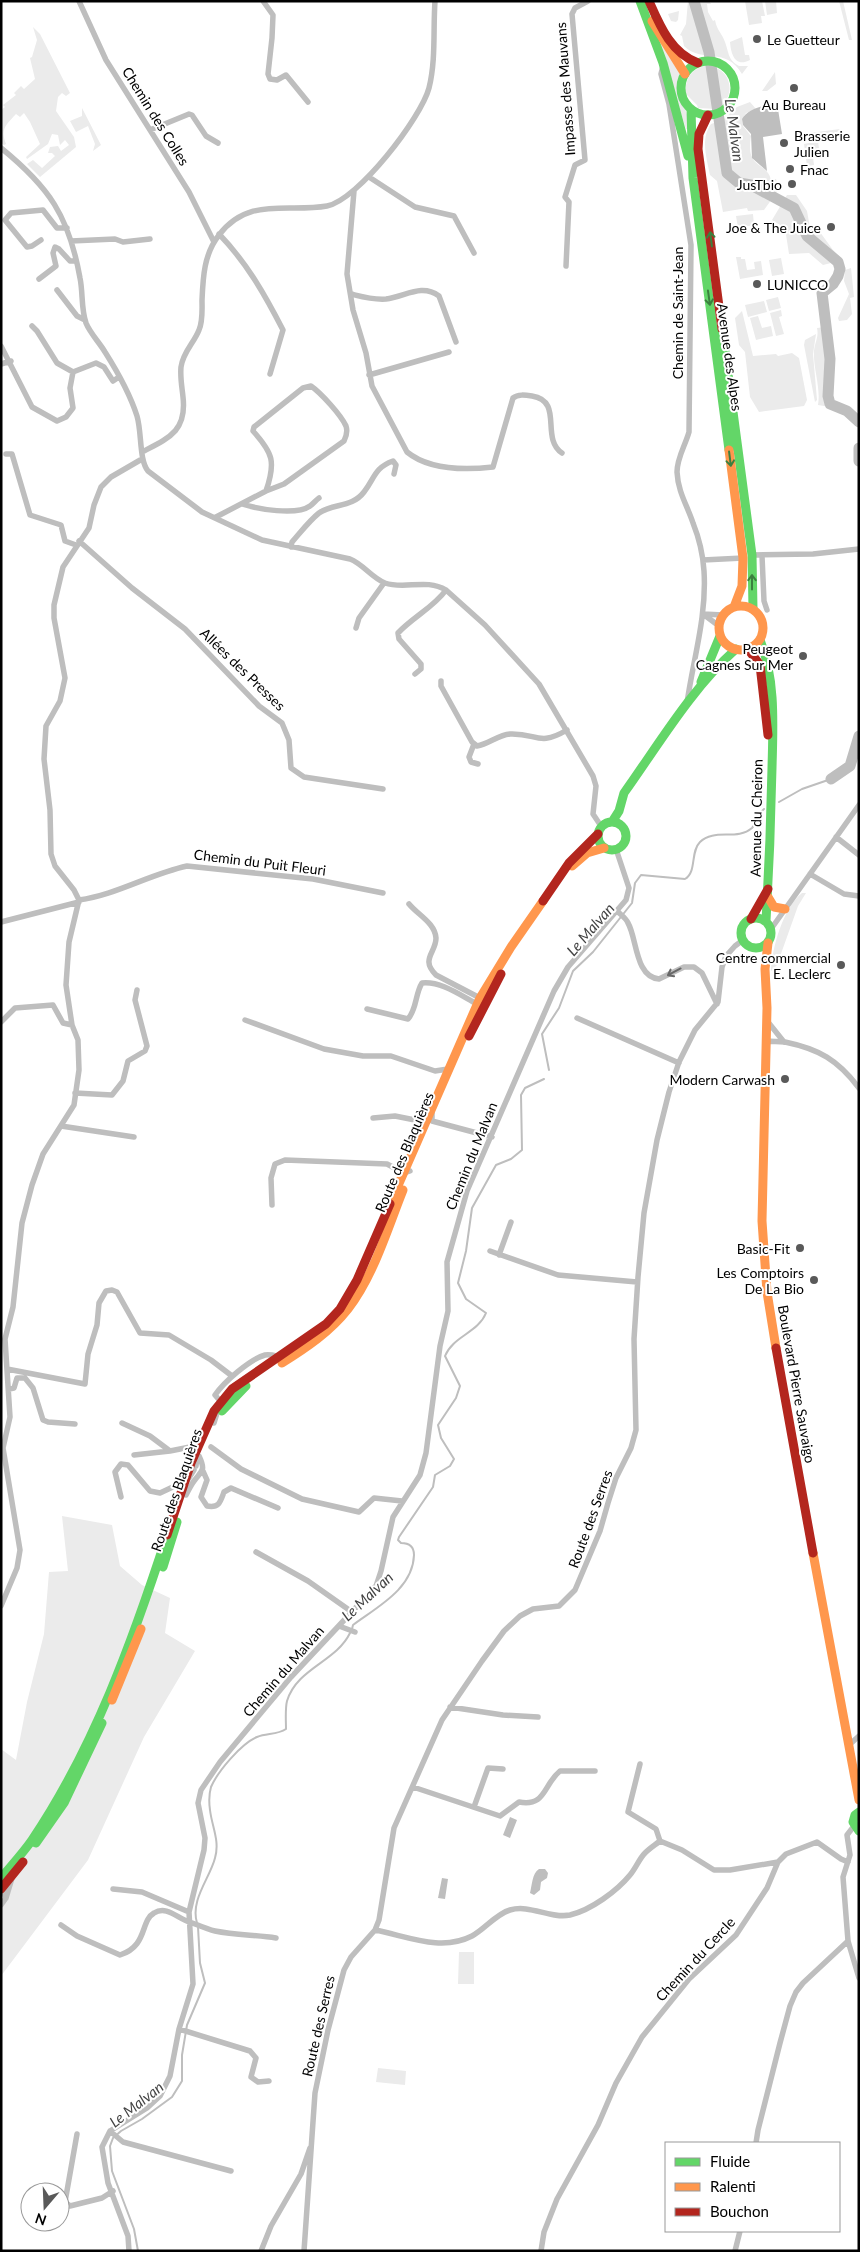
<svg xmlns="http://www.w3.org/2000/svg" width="860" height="2252" font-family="Lato,sans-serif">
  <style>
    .green { fill: #ebebeb }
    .water { fill: #bebebe }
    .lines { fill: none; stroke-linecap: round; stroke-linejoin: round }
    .stream { stroke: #bebebe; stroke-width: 2 }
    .river { stroke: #bebebe; stroke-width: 11 }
    .street { stroke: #bebebe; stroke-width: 5.5 }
    .fast { stroke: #63d668; stroke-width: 9 }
    .slow { stroke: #ff974d; stroke-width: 9 }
    .jam { stroke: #b3261e; stroke-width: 9 }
    .oneway { stroke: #3b803e }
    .oneway2 { stroke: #686868 }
    .poi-dot { fill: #595959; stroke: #fff; stroke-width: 2 }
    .labels { text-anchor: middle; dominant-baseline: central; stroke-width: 4; stroke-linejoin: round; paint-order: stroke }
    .poi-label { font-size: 14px; fill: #000; stroke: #fff; text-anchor: end }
    .street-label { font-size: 14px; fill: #000; stroke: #fff }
    .water-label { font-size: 15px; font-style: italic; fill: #434343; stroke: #fff }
  </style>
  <rect width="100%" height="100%" fill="#fff"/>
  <path class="green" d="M688,1H709L711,4H707L708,12L713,21L715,20C717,31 722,33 725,42C729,53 728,60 739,66H748L742,74C726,46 702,64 684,46L682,36L680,35L686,24Z
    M745,1H762L765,16H761L762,23L749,25Z
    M765,1H776L777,13L767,15Z
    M839,1H843L852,40H849Z
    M679,11L678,20L676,22L671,21L668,14Z
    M33,27L40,34L70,93L66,96L62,93L58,97L56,111L74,137L76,147L40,177L27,164L33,160L42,168L55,156L52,153H48L50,147L58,146L61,151L69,145L65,140L60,145L58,135L52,134L48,144L27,159L26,157L40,144L30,122L24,113L20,117L16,114C6,125 0,129 6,144L4,145L1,143V110L5,107L3,105L16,95L14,93L21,86L24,89L35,79L30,58L32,57L37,40Z
    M742,37L745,55H749L750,60C735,68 731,54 730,42Z
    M661,42L680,70C675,101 686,102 691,129H686L659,44Z
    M704,66C726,65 737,86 724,104L715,109L698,108L697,105L685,93C686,79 690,70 704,66Z
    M775,72L776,84L767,91H762Z
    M750,102L756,109L746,113L742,119L743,126L751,136C745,170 767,161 771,180L776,179L779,189L764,210L748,211L747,208L723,212L717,181L710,175C707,159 700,139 711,124L723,120L737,107Z
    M82,108L101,145L93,151L95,144L88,126L76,132L70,121L82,116Z
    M840,129L836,133L802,138V134Z
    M818,141L820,156L813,157L814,165L807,166L804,144Z
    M787,195H796L807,211L810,228H817L833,250L843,260L823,265L809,253L789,254L785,228L772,220Z
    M753,214L754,225L738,228L736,216Z
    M704,232H707L748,538H742Z
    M741,257V259H745L747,270L755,269L754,262L761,261L763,275L740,279L736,257Z
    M781,258L784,274L772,276L769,260Z
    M851,268L854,297L850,298L852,314L847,320L839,321L838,318L849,294L844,281L845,270Z
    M778,297L781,308L769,311L766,300Z
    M764,301L767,312L748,317L745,305Z
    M781,310L782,316L779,317L784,334L776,336L770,313Z
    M742,311L753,356L776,354L778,356L792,353L799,358L807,400L804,406L759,412L750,397L745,352L739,345L735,318Z
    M758,316L762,328L771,326L773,336L756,340L750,318Z
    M825,327L829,364L827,397L830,407L818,405C821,387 813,369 814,351C815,342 819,337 817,328Z
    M816,334L813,354L817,400L815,402L804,345L805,340Z
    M802,893H806L798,906L777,965L771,971C772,948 783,908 802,893Z
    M62,1516L112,1525L120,1566L142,1585L170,1598L165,1633L195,1651L144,1737L88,1860L1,1976V1749L16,1760L27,1702L44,1634L49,1572L68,1571Z
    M459,1952H474V1984H458Z
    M378,2068L406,2071L405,2085L376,2082Z"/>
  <path class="water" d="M777,103L782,134L763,137L767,171L752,158L751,134L743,125L742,119C748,108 766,105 777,103Z
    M510,1817L517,1820L510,1838L503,1835Z
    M539,1869H545L548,1873L547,1878L541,1882L540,1890L534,1895L530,1893C532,1886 532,1873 539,1869Z
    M442,1878L448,1879L445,1899L438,1898Z"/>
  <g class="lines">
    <path class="stream" d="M779,802L802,789L831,779
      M549,1070L542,1034L559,1008L573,971L593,952L632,903L635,883L641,875L685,879C697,872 690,852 700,842C714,828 737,841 752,828C757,823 757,815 764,809
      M352,1629L353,1625C377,1607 413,1589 414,1555C414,1546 408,1543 401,1543L398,1540L399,1537L433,1487L435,1475L450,1466L454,1459L441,1438L438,1425L456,1398L460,1386L445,1356C453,1336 478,1333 486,1313L466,1299L458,1283L466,1251L472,1208L496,1165L511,1159L522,1150L521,1095L525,1088L544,1079
      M197,1923C190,1900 210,1878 215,1858C220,1841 212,1827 210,1810C209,1803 209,1794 211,1787C218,1771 241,1744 257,1737C267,1733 277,1735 286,1729C286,1721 285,1709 287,1701C297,1668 336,1662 350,1633
      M138,2251L134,2229L112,2171L110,2146L113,2138L121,2131L142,2119L172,2097L182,2081V2055L187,2025L205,1983L200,1963L198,1927"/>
    <path class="river" d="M694,1L709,52L727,173L739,183L751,185L794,208L807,236L838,262L840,269L838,276L833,284L822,293L830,359L828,396L830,404L847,411L859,422
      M859,448V461
      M831,779L850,766L859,736"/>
    <path class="street" d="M79,1L106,60L189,192L214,242
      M263,1L273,15L272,38L268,74L270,79L277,80L286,75L308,102
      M663,66L661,74L669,104L691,245L689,432C685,446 677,458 677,472C678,492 687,505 693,523C699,538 703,555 704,571C707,616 693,660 687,703
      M150,130L189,114L192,115L206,136L218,143
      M1,148C49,187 69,216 80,278C83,292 81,309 86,323C90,333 99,342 105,352C117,371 130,394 137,416C142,433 139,460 148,471L202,512L262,540L350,559C363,564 372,578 385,583C405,590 426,578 446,590L485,625L539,684L593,776L596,786L593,814L601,826
      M369,177L415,207L454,216L474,253
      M354,191L347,274L353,310L366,353L372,386L407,452C429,470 466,470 493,467L513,398C518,394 525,395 532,396C564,401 540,438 562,453
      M219,234C247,263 265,295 283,330L270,374
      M41,240L32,246L27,247L5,220L11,213L43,210L57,228H67
      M71,241L115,239L123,242L150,239
      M566,266L569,202L565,197L575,165L585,160L572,14L575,8L588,1
      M39,279L56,266L53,253L55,247L59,249L70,261H76
      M57,290L77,316L85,320
      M351,294C363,297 373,300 386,299C405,297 421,283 439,296L456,342
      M32,326L37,331L57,363L73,372
      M1,346L32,407L57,421L66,417L73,408L70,388L73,372L96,363L104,367L113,381L119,377
      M1,364L11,361
      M369,375L449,352
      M142,452C169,438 187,431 183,397C182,387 180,377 181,367C183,352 194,343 199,330C203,321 202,309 202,300C203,277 204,254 219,235C249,196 287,213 327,206C358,200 421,118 429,88C436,60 433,30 435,1
      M6,454H12L30,515L61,525L65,541L76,545
      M242,504C258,509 296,516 310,506C313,504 316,500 319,498
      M216,517L266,491C276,462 273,453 253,431L254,427L303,388L311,386C321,393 341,415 346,426C348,432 346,437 344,441L284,484L266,491
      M79,541L132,588L185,629L259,706L282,723L289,740L291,768L304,777L383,789
      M291,547L292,542C300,533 309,521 319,513C333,503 352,508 364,492C375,478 374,468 393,461L396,465L394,474
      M752,555L813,554L859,549
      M762,556L764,601L767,610
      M703,560L743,558
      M703,614L723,615
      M703,614L719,626
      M356,628L359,618L384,583
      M415,674L421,669V664L399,639L398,633C413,617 434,607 446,590
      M441,681V686L472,742L477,746C489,744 498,735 510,734C538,733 538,747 567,730
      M474,744L469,757L471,762L478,764
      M836,837L859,855
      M810,874L844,894L859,896
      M79,900C116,895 150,874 187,866L313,879L383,893
      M409,904C418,915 435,923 436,938C436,953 420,959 436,975L480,998
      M617,911C621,915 626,918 628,923C637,938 635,977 659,979L684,967H694L702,973L717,1004
      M1,922L79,902
      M771,929L859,805
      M367,1009L408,1019C417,1009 415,994 422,983C441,981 460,995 477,1004
      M577,1018L679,1063
      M245,1020L324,1049L363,1056H391L435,1071L448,1069
      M1,1022L15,1008L53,1005L63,1023L72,1025
      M768,1022L784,1042
      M766,1041C772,1042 779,1041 785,1042C819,1049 838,1060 859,1088
      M75,1093L112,1095L123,1081L128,1061L145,1051L147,1046L135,1000L137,990
      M432,1113V1121L492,1137
      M373,1118L395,1116L425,1122
      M61,1126L134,1137
      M272,1205L271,1178L275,1164L285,1160L387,1164L404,1173L410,1171
      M490,1251L558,1275L637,1282
      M499,1255L511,1222
      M7,1369L85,1384L88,1354L97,1325L99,1303L106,1291L112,1290L117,1292L140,1333L169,1335L211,1360L232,1376
      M9,1389L14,1388L17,1378H25L33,1388L43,1420L48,1422L75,1424
      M221,1402L215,1395C224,1382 250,1359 265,1355C271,1354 276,1356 281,1357
      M122,1423L150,1436L170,1451L134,1455
      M214,1423L218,1410
      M211,1447L241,1469L302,1499L359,1512L374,1498L402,1501
      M170,1451L200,1445
      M196,1466L197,1454
      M203,1471L207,1480L201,1497L207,1506C219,1508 220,1503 224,1492L231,1488L278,1508
      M186,1495C188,1491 191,1485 194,1481C202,1470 206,1471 199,1456
      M121,1497L115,1472L121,1464L128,1465L150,1491L160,1493L177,1485L185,1484L194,1470
      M256,1552L308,1581L352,1612
      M1,1606L17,1568L20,1550L3,1448L10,1417L5,1339L13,1307L22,1223L32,1185L43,1154L74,1105L79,1070L78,1040L72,1025L66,985L69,942L79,900L74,890L55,866L51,854L50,810L44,759L46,726L60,701L65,678L54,618V605L63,567L89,528L94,505L101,487L111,477L142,459
      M339,1626L355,1632
      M450,1707L503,1715L538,1717
      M849,1745L859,1736
      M640,1764L628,1812L656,1829L660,1841
      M413,1787L500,1816L519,1802C546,1807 543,1785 560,1771H595
      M474,1807L488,1768L503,1769
      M854,1826L847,1835L850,1855L843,1877L848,1941L859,1978
      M2,1886L6,1898
      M113,1889L142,1892L189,1912
      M1,1905L6,1898L13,1875
      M61,1925L77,1936L120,1955C148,1946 140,1921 154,1913C167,1905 178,1919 190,1922C198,1925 206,1929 215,1931C235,1935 256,1935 276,1938
      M375,1930C407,1936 441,1952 472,1936C485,1929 496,1914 510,1910C530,1904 550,1919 570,1915C591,1910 617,1891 630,1875C636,1868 639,1859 645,1853C650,1848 655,1845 660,1841L682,1850L714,1870H730L778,1862
      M179,2029L250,2051L256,2058L251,2077L258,2082L269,2081
      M110,2131L123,2142L231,2171
      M77,2134L65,2202L70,2206L102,2198L113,2191
      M756,2143L758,2130L780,2043L790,2006L796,1992L803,1983L848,1941
      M129,2251L128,2236L108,2183L102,2147L110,2131L147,2108L160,2096L170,2076L179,2029L193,1984L189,1912L204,1850L205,1838L198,1803L201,1790L220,1762L291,1677L376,1586L381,1571L393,1517L420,1475L426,1453L440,1346L448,1311L447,1262L467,1191L554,991L568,967L626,900L629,888L616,849
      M261,2251L271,2226L301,2174L310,2148
      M304,2251L315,2093L328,2030L344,1970L351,1957L375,1930L379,1920L394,1828L442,1720L482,1661L504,1631L520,1616L533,1609L559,1606L575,1590L600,1531L608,1503L616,1478L631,1448L636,1430L634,1339L638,1277L644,1213L657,1140L669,1092L679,1062L695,1030L718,1002L722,967L726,956L735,946L743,940
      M541,2251L544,2232L557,2199L598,2125L616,2083L642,2037L689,1979L736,1935L767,1888L778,1862L786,1854L817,1842L841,1859L848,1862
      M735,2251L740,2231"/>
    <path class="fast" d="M640,1L663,63L688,156
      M681 88a27 27 0 1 1 54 0a27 27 0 1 1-54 0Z
      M691,109L693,178L729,450
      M722,329L752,555L753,609
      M760,640C776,680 773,726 772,768C771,819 769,870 766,921
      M701,682L720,636
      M612,822L619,811L624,793C659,744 691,689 736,649
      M598 836a14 14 0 1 1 28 0a14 14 0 1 1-28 0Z
      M741 933a15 15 0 1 1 30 0a15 15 0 1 1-30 0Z
      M222,1411L246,1386
      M163,1567L177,1522
      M859,1812L855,1815L853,1822L859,1831
      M36,1843L64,1803L102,1723
      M1,1878C11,1866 23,1853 32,1840C94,1748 133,1640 167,1535"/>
    <path class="slow" d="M652,21L685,74
      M729,450L743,558L742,586L734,607
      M719 628a22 22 0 1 1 44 0a22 22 0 1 1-44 0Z
      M572,866L587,853L604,848
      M768,897L774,907L785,909
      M768,943L765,969L767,1008L762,1221L767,1292L776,1348
      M390,1204L480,998L511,947L543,901
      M282,1363C306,1348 330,1332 348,1309C374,1275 387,1230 403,1190
      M813,1553L859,1800
      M112,1700L141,1629"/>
    <path class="jam" d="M649,1C660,26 671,53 698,63
      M708,115L699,134L698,149L722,329
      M748,649L760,665L768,735
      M543,901L569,863L598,834
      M751,919L768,889
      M469,1036L501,974
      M776,1348L813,1553
      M167,1535L191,1463L214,1411L232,1389L326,1324L340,1309L357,1280L390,1204
      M1,1889L23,1862"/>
  </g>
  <defs><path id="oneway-shaft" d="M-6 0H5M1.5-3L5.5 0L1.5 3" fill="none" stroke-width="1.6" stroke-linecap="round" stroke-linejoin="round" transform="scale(1.25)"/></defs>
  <g class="oneway">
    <use href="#oneway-shaft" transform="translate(711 239) rotate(-97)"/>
    <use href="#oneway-shaft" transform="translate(709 298) rotate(82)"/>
    <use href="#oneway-shaft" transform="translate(730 459) rotate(83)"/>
    <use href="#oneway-shaft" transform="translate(752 582) rotate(-90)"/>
  </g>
  <use class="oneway2" href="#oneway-shaft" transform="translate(674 972) rotate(152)"/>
  <g class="poi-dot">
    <circle cx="757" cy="39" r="5"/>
    <circle cx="794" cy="88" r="5"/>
    <circle cx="784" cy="143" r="5"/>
    <circle cx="790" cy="169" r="5"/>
    <circle cx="792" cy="184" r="5"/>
    <circle cx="831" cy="227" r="5"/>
    <circle cx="757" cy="284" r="5"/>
    <circle cx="803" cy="656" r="5"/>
    <circle cx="841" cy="965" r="5"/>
    <circle cx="785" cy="1079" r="5"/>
    <circle cx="800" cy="1248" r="5"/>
    <circle cx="814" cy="1280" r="5"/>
  </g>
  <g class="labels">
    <g class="poi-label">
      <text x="767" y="39" text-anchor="start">Le Guetteur</text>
      <text x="794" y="104" text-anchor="middle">Au Bureau</text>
      <text x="794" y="135" text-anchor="start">Brasserie<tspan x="794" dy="16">Julien</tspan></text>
      <text x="800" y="169" text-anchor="start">Fnac</text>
      <text x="782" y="184">JusTbio</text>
      <text x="821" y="227">Joe &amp; The Juice</text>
      <text x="767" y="284" text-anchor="start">LUNICCO</text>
      <text x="793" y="648">Peugeot<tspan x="793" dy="16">Cagnes Sur Mer</tspan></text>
      <text x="831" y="957">Centre commercial<tspan x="831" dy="16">E. Leclerc</tspan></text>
      <text x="775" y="1079">Modern Carwash</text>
      <text x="790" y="1248">Basic-Fit</text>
      <text x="804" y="1272">Les Comptoirs<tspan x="804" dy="16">De La Bio</tspan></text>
    </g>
    <g class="street-label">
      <text transform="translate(565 89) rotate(-94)">Impasse des Mauvans</text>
      <text transform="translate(156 116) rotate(58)">Chemin des Colles</text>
      <text transform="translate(677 313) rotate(-90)">Chemin de Saint-Jean</text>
      <text transform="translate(730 357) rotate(82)">Avenue des Alpes</text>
      <text transform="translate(243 669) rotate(44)">Allées des Presses</text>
      <text transform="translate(756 818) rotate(-89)">Avenue du Cheiron</text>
      <text transform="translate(260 862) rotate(7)">Chemin du Puit Fleuri</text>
      <text transform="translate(404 1152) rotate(-67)">Route des Blaquières</text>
      <text transform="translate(471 1156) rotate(-68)">Chemin du Malvan</text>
      <text transform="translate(797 1384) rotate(80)">Boulevard Pierre Sauvaigo</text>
      <text transform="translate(176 1490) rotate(-71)">Route des Blaquières</text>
      <text transform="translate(590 1519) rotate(-70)">Route des Serres</text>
      <text transform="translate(283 1671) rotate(-49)">Chemin du Malvan</text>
      <text transform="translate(695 1959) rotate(-47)">Chemin du Cercle</text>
      <text transform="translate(318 2026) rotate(-77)">Route des Serres</text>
    </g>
    <g class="water-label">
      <text transform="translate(735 130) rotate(82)">Le Malvan</text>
      <text transform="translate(590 929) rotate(-49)">Le Malvan</text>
      <text transform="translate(367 1596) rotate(-43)">Le Malvan</text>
      <text transform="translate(136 2104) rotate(-38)">Le Malvan</text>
    </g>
  </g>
  <rect width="860" height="2252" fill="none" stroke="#000000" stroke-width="5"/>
  <rect x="665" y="2142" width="175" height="90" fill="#ffffff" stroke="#999999"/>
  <rect x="675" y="2158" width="25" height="8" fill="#63d668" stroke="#999999"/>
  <text x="710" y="2167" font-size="15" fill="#000000">Fluide</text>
  <rect x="675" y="2183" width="25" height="8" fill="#ff974d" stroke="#999999"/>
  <text x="710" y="2192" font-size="15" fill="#000000">Ralenti</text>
  <rect x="675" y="2208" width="25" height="8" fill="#b3261e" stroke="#999999"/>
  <text x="710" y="2217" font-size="15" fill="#000000">Bouchon</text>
  <g transform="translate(45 2207) rotate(199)"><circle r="24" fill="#ffffff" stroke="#999999"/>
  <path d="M0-4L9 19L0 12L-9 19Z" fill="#595959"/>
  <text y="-8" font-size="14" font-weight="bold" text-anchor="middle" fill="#000000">N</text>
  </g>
</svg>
